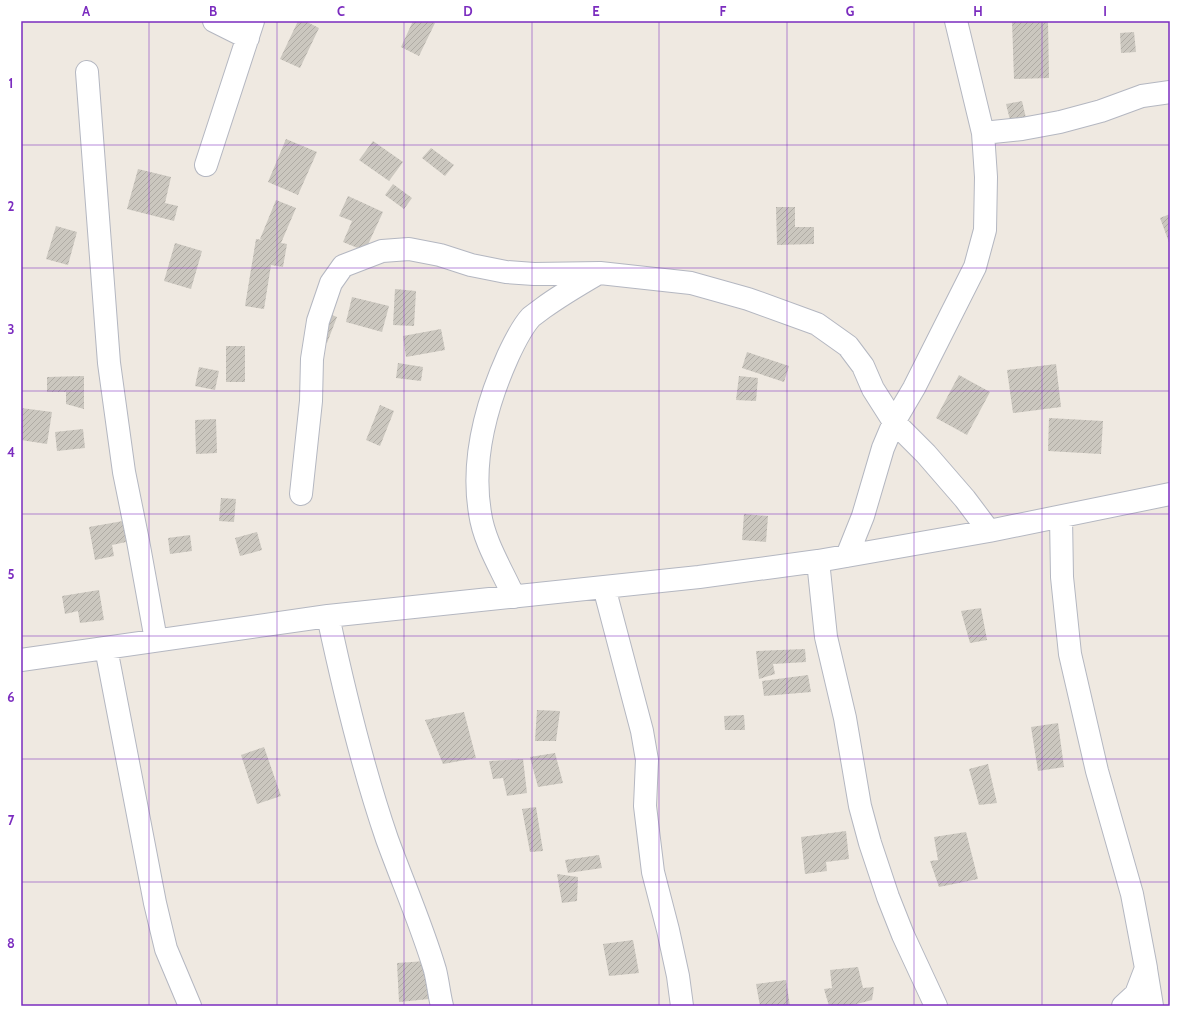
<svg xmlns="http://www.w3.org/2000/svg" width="1191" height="1027" font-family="Cabin,sans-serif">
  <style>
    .building { fill: url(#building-hatch) }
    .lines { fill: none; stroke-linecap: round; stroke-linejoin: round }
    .minor-casing { stroke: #b4b7c1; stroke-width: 24 }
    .minor { stroke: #fff; stroke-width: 22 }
    .grid { fill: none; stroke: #7b2cbf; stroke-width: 1; stroke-opacity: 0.55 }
    .neatline { fill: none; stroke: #7b2cbf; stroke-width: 1.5 }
    .grid-label { font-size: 13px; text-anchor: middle; font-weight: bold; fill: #7b2cbf }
  </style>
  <defs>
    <pattern id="building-hatch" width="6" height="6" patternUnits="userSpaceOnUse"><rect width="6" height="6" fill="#cbc7bf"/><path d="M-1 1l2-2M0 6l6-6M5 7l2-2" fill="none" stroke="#afaba4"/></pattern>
  </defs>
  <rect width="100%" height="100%" fill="#efe9e1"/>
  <path class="building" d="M298,21H305L319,28L300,68L280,59Z
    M413,21H430L435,23L419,56L401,47Z
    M1012,21H1048L1049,78L1014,79Z
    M1134,32L1136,52L1121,53L1120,33Z
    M1022,101L1026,118L1010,120L1006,104Z
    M286,139L317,152L298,195L268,182Z
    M373,141L403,162L389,181L359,160Z
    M431,148L454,165L445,176L422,158Z
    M138,169L171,177L165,203L178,206L174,221L127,209Z
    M393,184L412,198L404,209L385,195Z
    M348,196L383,212L365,251L343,242L352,221L339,216Z
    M276,200L296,208L281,243L287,244L283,267L271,265L264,309L245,306L256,239L263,240L260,239Z
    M776,207H795V227H814V244L777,245Z
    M1170,214V245L1160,218Z
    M56,226L77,232L68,265L46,259Z
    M175,243L202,251L191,289L164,281Z
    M395,289L416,291L414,326L393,325Z
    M352,297L389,306L382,332L346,322Z
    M327,313L337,317L327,343L317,339Z
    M441,329L445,350L406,357L403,336Z
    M226,346H245V382H226Z
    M747,352L789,366L784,382L742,368Z
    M398,363L423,367L421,381L396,378Z
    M1056,364L1061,407L1013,413L1007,370Z
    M199,367L219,371L215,390L195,386Z
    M959,375L990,392L967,435L936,418Z
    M84,376V409L66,404V392H47V377Z
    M739,376L758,378L756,401L736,400Z
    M380,405L394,411L380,446L366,440Z
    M21,408L52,412L47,444L21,440Z
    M1049,418L1103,421L1101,454L1048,451Z
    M216,419L217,453L196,454L195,420Z
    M83,429L85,448L57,451L55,432Z
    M221,498L236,499L234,522L219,521Z
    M744,514L768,516L766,542L742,540Z
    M123,521L126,542L112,545L114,556L95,560L89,527Z
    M257,532L262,550L240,556L235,538Z
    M190,535L192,551L170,554L168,538Z
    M99,590L104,620L80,623L78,611L65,614L62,596Z
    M981,608L987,640L970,643L961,611Z
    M805,649L806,662L773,664L775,674L759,679L756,651Z
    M808,675L811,692L764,696L762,681Z
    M537,710L560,711L556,741H535Z
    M464,712L476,758L443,764L425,720Z
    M744,715L745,730H725L724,716Z
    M1058,723L1064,767L1038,771L1031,727Z
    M264,747L281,796L257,804L241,755Z
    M555,753L563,783L538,787L530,757Z
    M523,759L527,793L507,796L503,778L493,779L489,761Z
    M988,764L997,803L979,805L969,769Z
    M536,807L543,851L530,852L522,809Z
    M846,831L849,859L826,862L827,871L805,874L801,837Z
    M966,832L978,879L939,887L930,861L938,860L934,837Z
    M599,855L602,868L568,873L565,860Z
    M557,874L578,877L577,901L562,903Z
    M633,940L639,973L609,976L603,944Z
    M426,961L429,999L399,1002L397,963Z
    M858,967L863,988L874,987L872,1000L849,1006H829L824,989L832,988L830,970Z
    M786,980L790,1006H760L756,984Z"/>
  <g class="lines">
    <defs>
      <path id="minor" d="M214,21L248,38
        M87,72L109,363L124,472L138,541L156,640
        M983,133L1022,129L1060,122L1101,111L1142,96L1170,92
        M206,165L253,21
        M301,494L311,401L312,359L318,321L331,283L343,266L382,251L409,249L440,255L471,265L506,272L534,274L600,273L691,283L748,299L817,324L848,346L863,366L873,389L894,422L926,454L965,499L989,531
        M1061,517L1062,577L1070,654L1097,771L1132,894L1146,968L1136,994L1123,1006
        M847,556L863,516L883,448L894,422L914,388L975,267L985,230L986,177L983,133L956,21
        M818,561L826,637L845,718L860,806L870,843L888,897L903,935L936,1006
        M604,587L642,731L647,760L645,806L653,872L668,930L678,976L682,1006
        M514,597C502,570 484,542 480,513C471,459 486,405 508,356C514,343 521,328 531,317C535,314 539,311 543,308C561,295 578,285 597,274
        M328,616C344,691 362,766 387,839C403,883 422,926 435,970C438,982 439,994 442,1006
        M106,648L155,903L166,949L190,1006
        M21,660L328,616L699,577L818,561L989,531L1170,494
        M1146,969L1152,1006"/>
    </defs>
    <use href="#minor" class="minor-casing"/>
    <use href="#minor" class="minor"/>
  </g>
  <path class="grid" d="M149,21V1006M277,21V1006M404,21V1006M532,21V1006M659,21V1006M787,21V1006M914,21V1006M1042,21V1006M21,145H1170M21,268H1170M21,391H1170M21,514H1170M21,636H1170M21,759H1170M21,882H1170"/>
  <rect width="1191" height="1027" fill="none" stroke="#ffffff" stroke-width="44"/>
  <rect x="22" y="22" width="1147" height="983" class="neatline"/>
  <g class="grid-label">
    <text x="86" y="16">A</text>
    <text x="213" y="16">B</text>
    <text x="341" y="16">C</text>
    <text x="468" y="16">D</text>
    <text x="596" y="16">E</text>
    <text x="723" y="16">F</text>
    <text x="850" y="16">G</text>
    <text x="978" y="16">H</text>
    <text x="1105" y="16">I</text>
    <text x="11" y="88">1</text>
    <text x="11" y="211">2</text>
    <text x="11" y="334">3</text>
    <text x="11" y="457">4</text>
    <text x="11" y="579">5</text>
    <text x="11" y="702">6</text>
    <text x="11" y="825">7</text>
    <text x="11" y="948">8</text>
  </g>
</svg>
